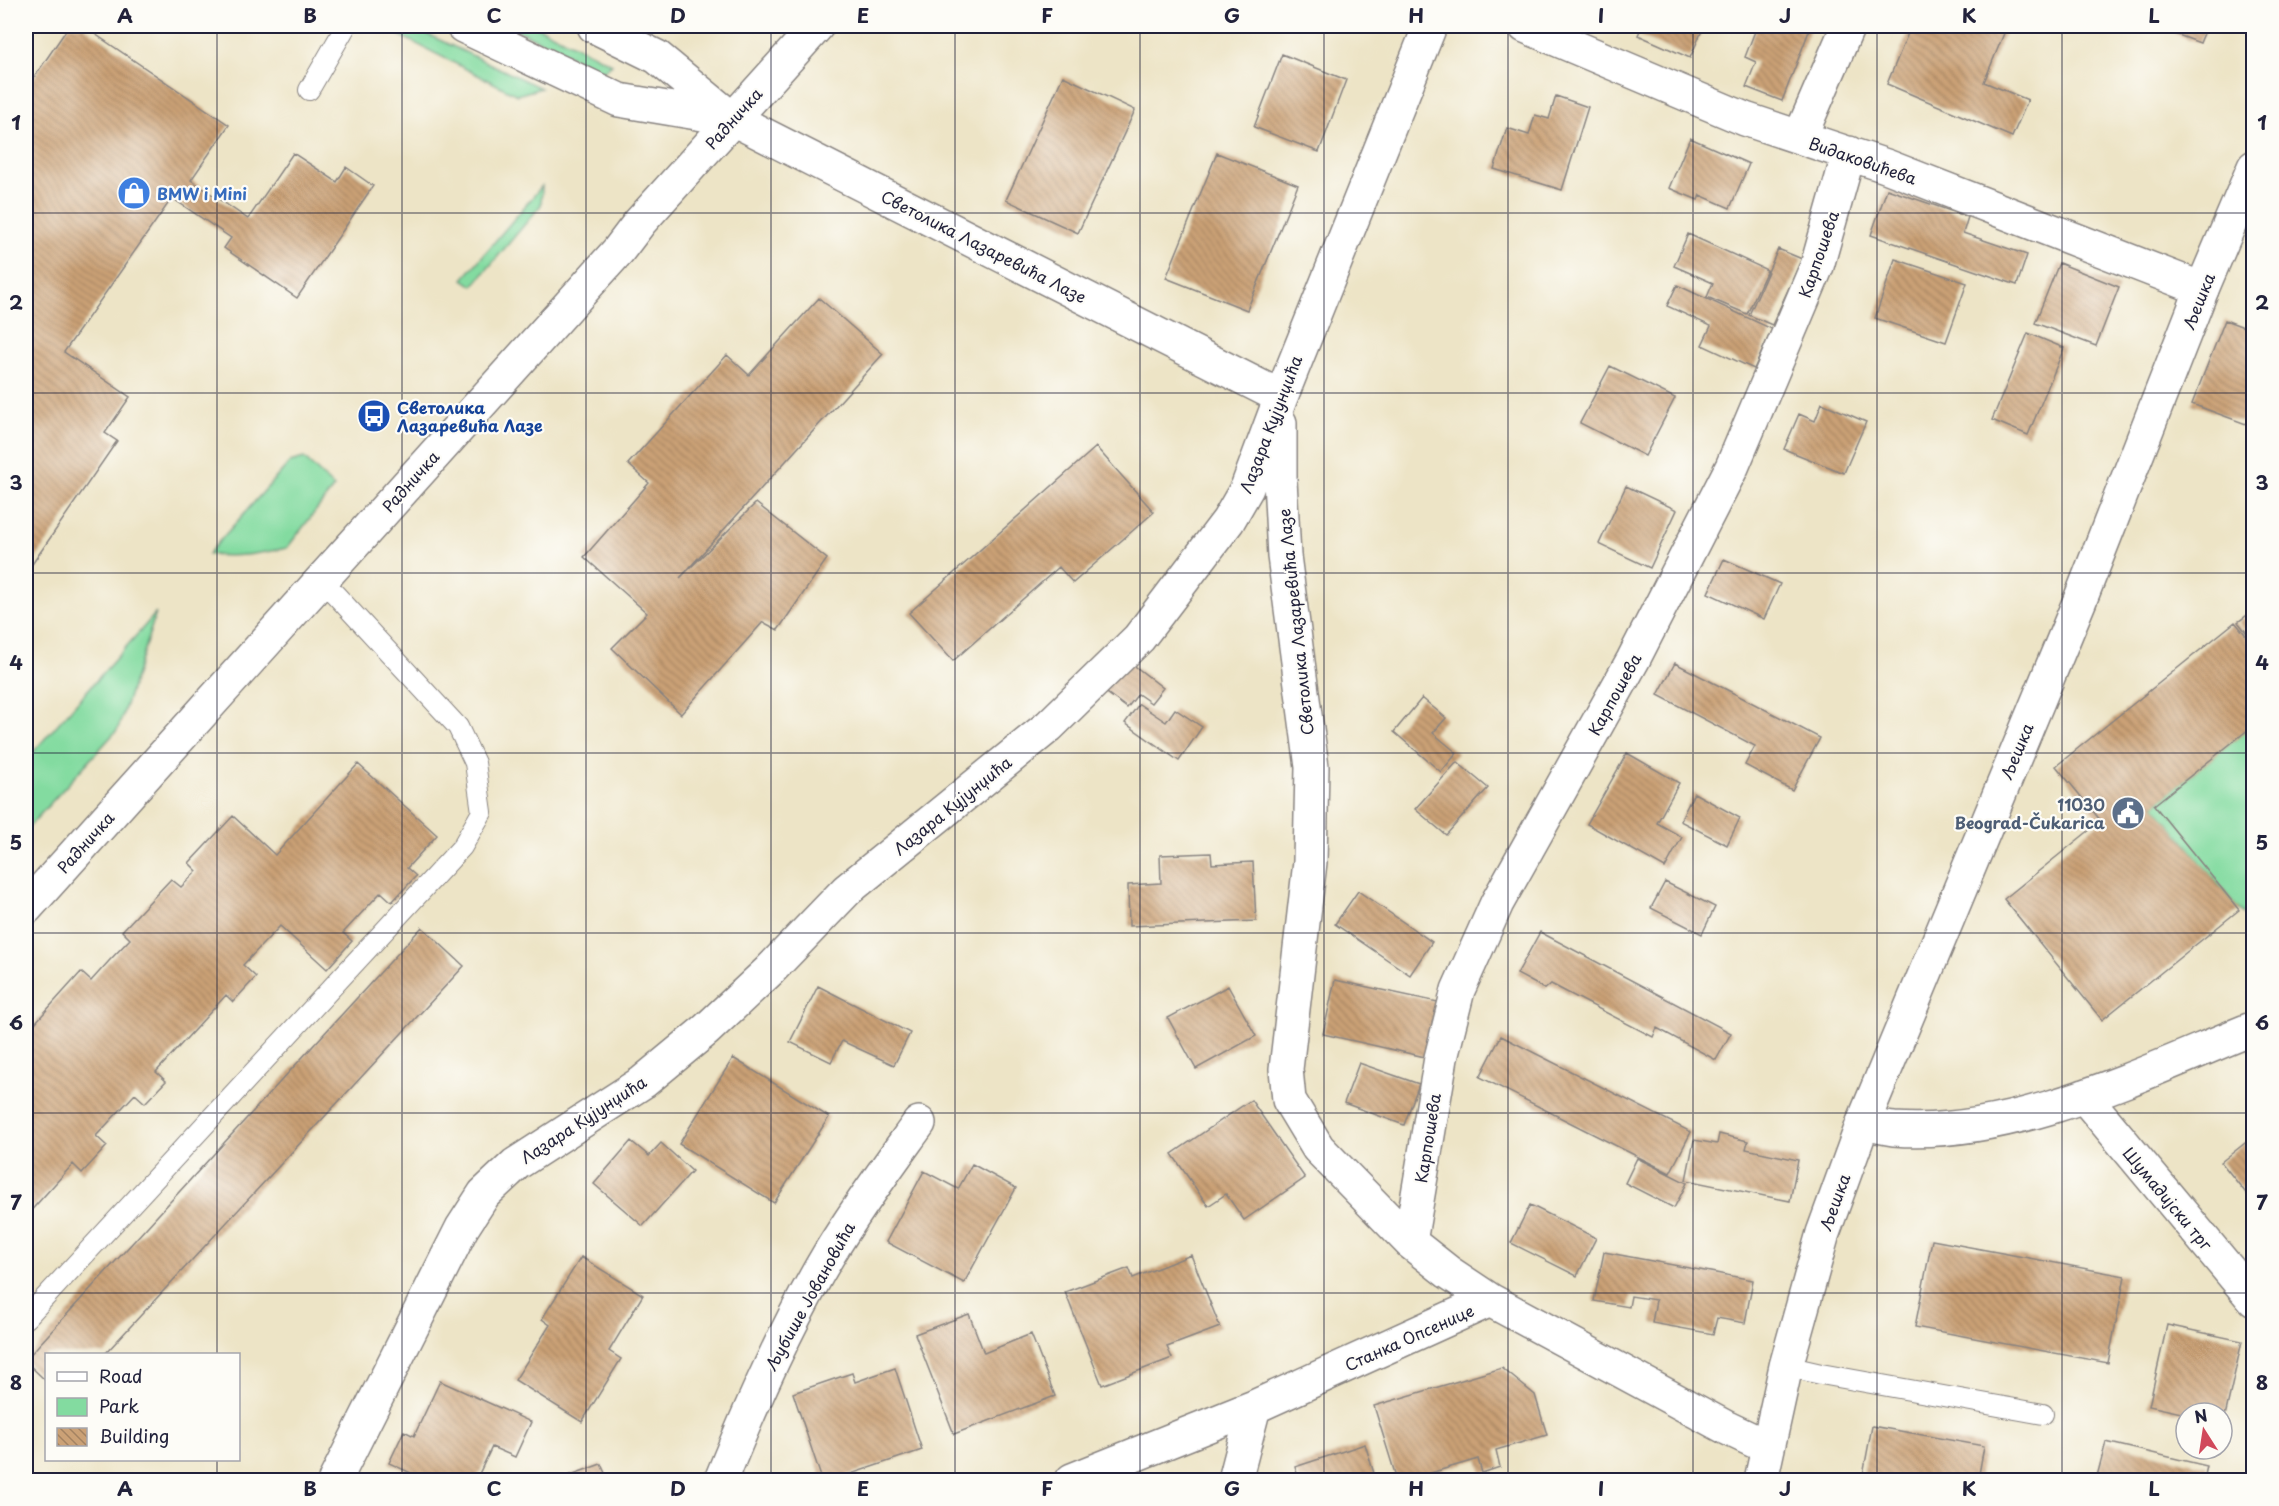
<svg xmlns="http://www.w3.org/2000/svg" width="2279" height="1506" font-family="'Playpen Sans',sans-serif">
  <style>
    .green { fill: #83dba0; stroke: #527e6e; stroke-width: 1.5 }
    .building { fill: url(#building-back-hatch) }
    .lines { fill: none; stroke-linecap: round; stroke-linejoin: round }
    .service-casing { stroke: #888380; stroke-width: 22 }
    .minor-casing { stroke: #888380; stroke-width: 36 }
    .tertiary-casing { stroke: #888380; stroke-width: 36 }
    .service { stroke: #fff; stroke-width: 20 }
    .minor { stroke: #fff; stroke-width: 33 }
    .tertiary { stroke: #fff; stroke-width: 33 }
    .grid { fill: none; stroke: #22223b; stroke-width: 1.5; stroke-opacity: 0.55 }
    .labels { text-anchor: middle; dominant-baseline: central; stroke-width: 4.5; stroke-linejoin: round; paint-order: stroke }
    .street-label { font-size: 16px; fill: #22223b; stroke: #fdfcf7 }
    .shop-label { font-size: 16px; font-weight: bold; fill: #366cbe; stroke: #fdfcf7; text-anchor: start }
    .transit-label { font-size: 16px; font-weight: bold; fill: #164399; stroke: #fdfcf7; text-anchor: start }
    .service-label { font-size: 16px; font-weight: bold; fill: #4e5e75; stroke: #fdfcf7; text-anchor: end }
    .neatline { fill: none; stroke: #22223b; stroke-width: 2 }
    .grid-label { font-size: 20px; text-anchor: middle; font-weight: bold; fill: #22223b }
  </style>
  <defs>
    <pattern id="building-back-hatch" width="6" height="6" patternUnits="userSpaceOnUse" patternTransform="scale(1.5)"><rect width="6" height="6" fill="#cba176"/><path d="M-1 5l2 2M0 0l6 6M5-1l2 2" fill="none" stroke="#a48362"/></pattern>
  </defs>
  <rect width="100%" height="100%" fill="#fdfcf7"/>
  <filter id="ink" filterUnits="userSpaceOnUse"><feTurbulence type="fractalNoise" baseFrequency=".0167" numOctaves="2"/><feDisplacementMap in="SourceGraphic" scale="12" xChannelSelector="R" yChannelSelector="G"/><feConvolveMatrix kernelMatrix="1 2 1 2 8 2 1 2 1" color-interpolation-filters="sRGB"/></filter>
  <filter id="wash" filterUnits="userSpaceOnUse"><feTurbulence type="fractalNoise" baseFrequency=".008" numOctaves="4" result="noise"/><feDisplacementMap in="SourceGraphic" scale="24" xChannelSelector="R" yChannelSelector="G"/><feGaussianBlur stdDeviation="1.35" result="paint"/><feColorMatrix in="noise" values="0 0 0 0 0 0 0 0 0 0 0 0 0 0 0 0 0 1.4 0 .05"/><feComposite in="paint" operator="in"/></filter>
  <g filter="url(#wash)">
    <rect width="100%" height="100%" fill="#ede4c6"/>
    <path class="green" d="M393,26H410L541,88L517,95L391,31Z
      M509,26H536L612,64L602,72Z
      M542,186L541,205L473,286L463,279Z
      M304,458L334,487L287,548C261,553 235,559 208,554L290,462Z
      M156,613L118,729L26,830V760Z
      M2253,725V921L2239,910L2154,805Z"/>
    <g id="blocks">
      <path class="building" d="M69,26H83L229,125L191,180L248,219L293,153L337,182L346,167L373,186L297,298L224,248L231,238L172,198L64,352L130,397L105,433L117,441L26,573V89Z
        M1642,26H1704L1690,58L1638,35Z
        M1757,26H1811L1782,101L1746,87L1756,62L1745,57Z
        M1911,26H2007L1984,82L2028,100L2012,137L1887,84Z
        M2154,26H2207L2200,43Z
        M1282,54L1346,80L1319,152L1254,127Z
        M1063,76L1135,110L1078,233L1006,200Z
        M1556,96L1588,107L1562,190L1494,169L1507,128L1529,135L1535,115L1549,119Z
        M1690,138L1749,164L1730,208L1700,195L1698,200L1669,188Z
        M1217,153L1298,185L1247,310L1166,278Z
        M1887,189L1968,217L1963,233L2027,255L2017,285L1871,235Z
        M1688,234L1767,270L1747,314L1707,297L1713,283L1674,266Z
        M1778,249L1802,259L1772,325L1749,315Z
        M1895,259L1967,283L1946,342L1875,318Z
        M2059,263L2119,287L2096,346L2035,323Z
        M1677,285L1772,329L1754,369L1702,345L1711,326L1667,306Z
        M819,298L883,354L680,578L756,503L827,559L778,630L763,622L681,714L612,648L647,613L584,557L649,483L628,464L727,355L749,375Z
        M2225,320L2254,331V427L2192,404Z
        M2028,333L2064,348L2028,435L1992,420Z
        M1610,366L1675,398L1645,456L1580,423Z
        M1822,403L1866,422L1844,473L1784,449L1799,414L1815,421Z
        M1096,447L1154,512L1073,583L1059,567L953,661L909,613Z
        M1626,486L1677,510L1650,568L1599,544Z
        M1724,559L1780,584L1764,619L1708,593Z
        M2254,610V642L2238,622Z
        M2235,622L2254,645V725L2154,805L2239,910L2102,1020L2004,899L2101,821L2056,766Z
        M1127,660L1163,688L1151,703L1138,694L1127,708L1103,690Z
        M1675,663L1820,738L1792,790L1745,765L1755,746L1658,695Z
        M1422,698L1446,718L1433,733L1457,753L1441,772L1394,732Z
        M1139,704L1166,722L1175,709L1202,727L1179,761L1125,723Z
        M1627,753L1679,783L1657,823L1682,837L1665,868L1587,824Z
        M1457,762L1488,788L1446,835L1415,809Z
        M358,764L437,835L407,868L416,876L392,902L381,892L343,933L352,941L327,969L280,926L243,965L256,977L233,1002L226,995L156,1072L166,1081L145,1103L135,1094L96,1136L107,1146L82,1173L73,1164L26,1216V1033L81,972L91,981L109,961L130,939L122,931L171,879L181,887L197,871L189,863L233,816L275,855Z
        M1694,793L1740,818L1727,845L1680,821Z
        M1211,853L1212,864L1253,862L1256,921L1129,926L1128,885L1161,883L1160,855Z
        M1665,882L1715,907L1702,934L1651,908Z
        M1358,891L1432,942L1410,975L1335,924Z
        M422,927L464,966L105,1354H46V1381L26,1362V1359Z
        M1540,932L1731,1033L1716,1060L1657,1028L1653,1037L1551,984L1545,989L1517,974Z
        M1335,980L1438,1002L1425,1057L1323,1034Z
        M818,986L910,1033L894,1065L842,1041L831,1062L790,1042Z
        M1228,986L1256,1036L1196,1069L1168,1018Z
        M1501,1036L1691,1132L1670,1173L1480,1077Z
        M733,1058L829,1117L774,1203L679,1144Z
        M1359,1063L1419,1084L1404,1125L1344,1103Z
        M1251,1100L1305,1178L1244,1220L1226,1194L1208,1206L1172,1154Z
        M1719,1134L1748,1141L1746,1149L1798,1160L1790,1201L1686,1180L1694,1140L1717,1144Z
        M2254,1136V1203L2221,1162Z
        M631,1141L649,1156L661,1143L692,1171L643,1226L594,1184Z
        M1637,1158L1687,1183L1674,1208L1625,1183Z
        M972,1164L1016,1188L964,1283L886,1242L924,1171L958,1189Z
        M1530,1205L1596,1238L1577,1276L1511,1243Z
        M1932,1240L2125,1276L2108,1363L1915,1327Z
        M1604,1252L1753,1280L1745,1323L1717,1318L1713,1334L1652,1323L1656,1300L1631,1296L1629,1307L1594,1301Z
        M1191,1255L1220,1327L1167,1347L1172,1358L1102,1385L1065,1292L1129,1268L1133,1278Z
        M581,1257L643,1295L609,1351L621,1359L582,1422L515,1380L550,1325L542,1319Z
        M969,1314L984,1353L1031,1334L1055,1396L954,1434L915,1334Z
        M2167,1325L2242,1341L2223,1425L2222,1413L2186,1414L2149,1406Z
        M895,1368L922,1450L833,1480H822L793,1393L852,1373L855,1382Z
        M1502,1368L1535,1395L1547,1435L1496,1450L1500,1467L1482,1473L1478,1459L1407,1480H1397L1374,1406Z
        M440,1381L531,1422L515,1457L492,1447L476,1480H426L389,1463L404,1431L414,1436Z
        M1872,1426L1984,1446L1978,1480H1862Z
        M2106,1442L2207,1466L2204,1480H2096Z
        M1365,1444L1376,1480H1299L1295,1467Z
        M601,1464L608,1480H557Z"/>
    </g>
  </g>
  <g filter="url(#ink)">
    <use href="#blocks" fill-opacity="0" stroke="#888380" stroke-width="1.5"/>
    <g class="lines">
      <defs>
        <path id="service" d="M309,90L346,26
          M26,1318L462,847L482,812L475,763L458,727L321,579
          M1786,1366L1821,1374L2043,1414"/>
        <path id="minor" d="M1525,26L1745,119L1886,166L2202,289
          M733,119L1281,397
          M1800,137L1848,26
          M1280,423V480L1284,556L1312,767L1310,862L1286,1069L1289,1100L1318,1148L1410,1242L1448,1272L1490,1300
          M2084,1096L2254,1300
          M1863,1123C1873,1125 1884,1128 1894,1129C2014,1138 2144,1072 2254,1028
          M1410,1242L1441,1058L1458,990L1497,903L1633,660L1732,467L1817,266L1849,153
          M335,1480L462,1228L484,1194L516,1164L643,1082L706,1030L769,971L847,890L1049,726L1139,638L1228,521L1247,488L1281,397L1430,26
          M721,1480C752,1403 786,1326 829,1254C856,1209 888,1166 919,1123
          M1072,1480L1254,1407L1490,1300L1727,1428L1767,1447
          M1235,1480L1254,1407"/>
        <path id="tertiary" d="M463,26L619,100L733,119
          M594,26L657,57L731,118
          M26,908L618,251L640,222L817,26
          M1761,1480L1786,1366L1823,1233L1863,1123L2080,600L2202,289L2254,167"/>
      </defs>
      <use href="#service" class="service-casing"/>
      <use href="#minor" class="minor-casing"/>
      <use href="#tertiary" class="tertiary-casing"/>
      <use href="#service" class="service"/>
      <use href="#minor" class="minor"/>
      <use href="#tertiary" class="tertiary"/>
    </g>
  </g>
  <path class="grid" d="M217,26V1354M402,26V1480M586,26V1480M771,26V1480M955,26V1480M1140,26V1480M1324,26V1480M1508,26V1480M1693,26V1480M1877,26V1480M2062,26V1480M26,213H2254M26,393H2254M26,573H2254M26,753H2254M26,933H2254M26,1113H2254M26,1293H2254M217,1460V1480"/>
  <defs>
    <symbol id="shop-disc" viewBox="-11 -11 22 22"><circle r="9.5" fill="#3f7fe0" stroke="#fdfcf7"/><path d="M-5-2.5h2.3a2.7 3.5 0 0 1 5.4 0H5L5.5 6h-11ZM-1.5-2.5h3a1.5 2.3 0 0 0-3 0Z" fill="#fff"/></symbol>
    <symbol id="bus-disc" viewBox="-11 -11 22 22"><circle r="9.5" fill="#1a4fb4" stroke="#fdfcf7"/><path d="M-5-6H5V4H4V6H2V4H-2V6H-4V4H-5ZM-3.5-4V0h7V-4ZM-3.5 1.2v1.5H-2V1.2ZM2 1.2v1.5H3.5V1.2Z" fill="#fff"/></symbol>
    <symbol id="civic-disc" viewBox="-11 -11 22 22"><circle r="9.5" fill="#5c6f8a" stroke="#fdfcf7"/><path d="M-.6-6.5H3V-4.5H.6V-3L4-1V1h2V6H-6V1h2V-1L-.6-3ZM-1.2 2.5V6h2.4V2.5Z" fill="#fff"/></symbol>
  </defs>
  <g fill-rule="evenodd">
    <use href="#shop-disc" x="115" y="174" width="38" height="38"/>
    <use href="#bus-disc" x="355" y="397" width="38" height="38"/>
    <use href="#civic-disc" x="2109" y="794" width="38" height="38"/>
  </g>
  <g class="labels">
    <g class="street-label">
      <text transform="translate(733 118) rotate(-48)">Радничка</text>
      <text transform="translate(1863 160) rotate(19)">Видаковићева</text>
      <text transform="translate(984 246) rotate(27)">Светолика Лазаревића Лазе</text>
      <text transform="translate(1818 254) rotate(-71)">Карпошева</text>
      <text transform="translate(2198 301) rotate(-68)">Љешка</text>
      <text transform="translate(1270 424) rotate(-69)">Лазара Кујунџића</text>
      <text transform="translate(410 481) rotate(-48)">Радничка</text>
      <text transform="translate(1295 622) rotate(-96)">Светолика Лазаревића Лазе</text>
      <text transform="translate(1614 694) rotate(-61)">Карпошева</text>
      <text transform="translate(2016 751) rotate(-67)">Љешка</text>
      <text transform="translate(952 805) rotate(-39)">Лазара Кујунџића</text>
      <text transform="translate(85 842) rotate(-48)">Радничка</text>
      <text transform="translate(583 1119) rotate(-33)">Лазара Кујунџића</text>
      <text transform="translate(1427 1138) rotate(-81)">Карпошева</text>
      <text transform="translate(2168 1198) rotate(50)">Шумадијски трг</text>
      <text transform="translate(1834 1202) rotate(-70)">Љешка</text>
      <text transform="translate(809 1296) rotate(-61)">Љубише Јовановића</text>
      <text transform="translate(1409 1337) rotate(-24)">Станка Опсенице</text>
    </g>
    <g class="shop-label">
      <text x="157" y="193">BMW i Mini</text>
    </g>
    <g class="transit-label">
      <text x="397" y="407">Светолика<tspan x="397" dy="18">Лазаревића Лазе</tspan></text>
    </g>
    <g class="service-label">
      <text x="2105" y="804">11030<tspan x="2105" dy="18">Beograd-Čukarica</tspan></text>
    </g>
  </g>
  <rect width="2279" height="1506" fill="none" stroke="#fdfcf7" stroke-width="66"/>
  <rect x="45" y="1353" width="195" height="108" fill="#fdfcf7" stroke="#a5a5ac" stroke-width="1.5"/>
  <rect x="57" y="1372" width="30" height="9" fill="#ffffff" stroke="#a5a5ac" stroke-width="1.5"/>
  <text x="99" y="1383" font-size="18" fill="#22223b">Road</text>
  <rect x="57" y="1398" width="30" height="18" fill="#83dba0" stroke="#a5a5ac" stroke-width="1.5"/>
  <text x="99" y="1413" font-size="18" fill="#22223b">Park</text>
  <rect x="57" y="1428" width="30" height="18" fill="url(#building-back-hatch)" stroke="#a5a5ac" stroke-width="1.5"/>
  <text x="99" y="1443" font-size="18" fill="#22223b">Building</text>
  <g transform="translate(2204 1431) rotate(348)"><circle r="28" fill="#fdfcf7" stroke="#a5a5ac" stroke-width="1.5"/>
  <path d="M0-4.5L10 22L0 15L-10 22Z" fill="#d1495b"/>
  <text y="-9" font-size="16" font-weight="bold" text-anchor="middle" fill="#22223b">N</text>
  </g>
  <rect x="33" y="33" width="2213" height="1440" class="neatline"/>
  <g class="grid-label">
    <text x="125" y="23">A</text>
    <text x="310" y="23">B</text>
    <text x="494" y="23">C</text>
    <text x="678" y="23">D</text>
    <text x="863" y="23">E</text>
    <text x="1047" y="23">F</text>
    <text x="1232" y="23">G</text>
    <text x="1416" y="23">H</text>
    <text x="1601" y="23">I</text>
    <text x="1785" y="23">J</text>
    <text x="1969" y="23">K</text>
    <text x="2154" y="23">L</text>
    <text x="16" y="130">1</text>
    <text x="2262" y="130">1</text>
    <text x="16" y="310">2</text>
    <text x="2262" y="310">2</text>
    <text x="16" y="490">3</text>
    <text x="2262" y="490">3</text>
    <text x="16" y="670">4</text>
    <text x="2262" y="670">4</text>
    <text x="16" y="850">5</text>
    <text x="2262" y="850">5</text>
    <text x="16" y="1030">6</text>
    <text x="2262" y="1030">6</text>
    <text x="16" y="1210">7</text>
    <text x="2262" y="1210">7</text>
    <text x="16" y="1390">8</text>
    <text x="2262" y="1390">8</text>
    <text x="125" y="1496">A</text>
    <text x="310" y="1496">B</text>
    <text x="494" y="1496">C</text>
    <text x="678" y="1496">D</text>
    <text x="863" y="1496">E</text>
    <text x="1047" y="1496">F</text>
    <text x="1232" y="1496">G</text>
    <text x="1416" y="1496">H</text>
    <text x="1601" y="1496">I</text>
    <text x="1785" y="1496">J</text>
    <text x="1969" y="1496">K</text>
    <text x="2154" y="1496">L</text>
  </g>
</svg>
